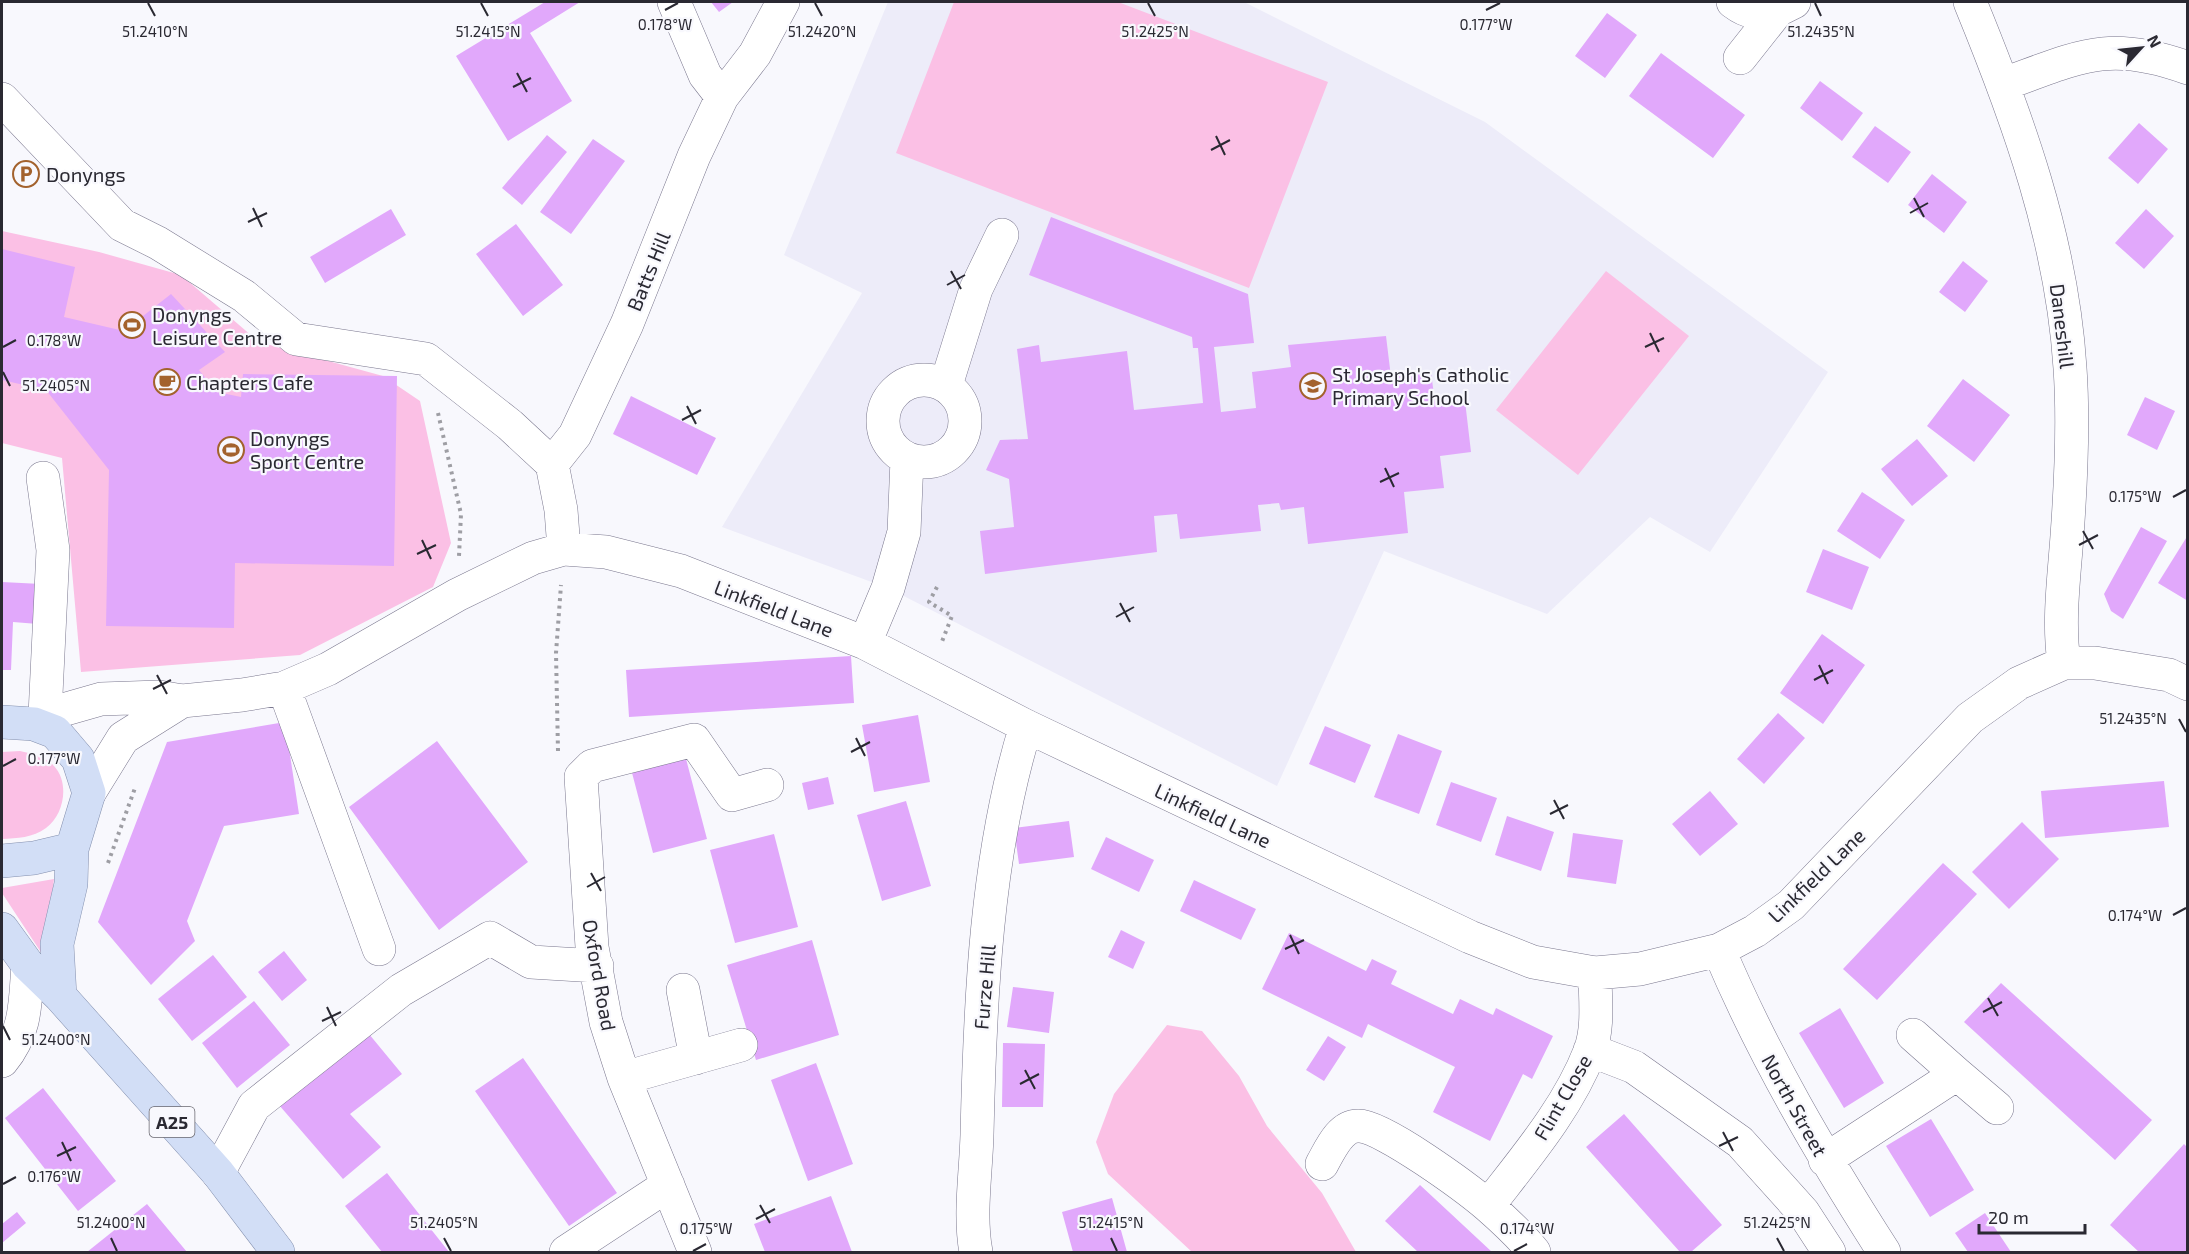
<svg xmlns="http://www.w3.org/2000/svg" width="2189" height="1254" font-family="'Exo 2',sans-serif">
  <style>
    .built { fill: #edecf9 }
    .green { fill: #fbc0e5 }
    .building { fill: #e1a8fb }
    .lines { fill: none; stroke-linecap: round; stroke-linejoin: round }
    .minor-casing { stroke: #7a778e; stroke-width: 34 }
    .major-casing { stroke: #8490ae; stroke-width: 34 }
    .path { stroke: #9e9ea4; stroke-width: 4; stroke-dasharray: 3 4.5; stroke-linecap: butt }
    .minor { stroke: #fff; stroke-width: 33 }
    .major { stroke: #d2def6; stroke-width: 33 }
    .ticks { fill: none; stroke: #2a2932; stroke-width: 2 }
    .labels { text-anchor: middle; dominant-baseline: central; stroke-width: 4.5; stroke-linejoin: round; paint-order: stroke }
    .shield { fill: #f8f8fd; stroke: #68676f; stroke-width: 1.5 }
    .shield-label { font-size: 18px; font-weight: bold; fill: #2a2932 }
    .poi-label { font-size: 20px; fill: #2a2932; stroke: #f8f8fd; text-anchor: start }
    .street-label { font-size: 20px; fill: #2a2932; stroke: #f8f8fd }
    .ticks-label { font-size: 15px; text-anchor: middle; fill: #2a2932; stroke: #f8f8fd; stroke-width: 4.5; stroke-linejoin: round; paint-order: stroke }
  </style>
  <rect width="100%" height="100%" fill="#f8f8fd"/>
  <path class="built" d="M888,2H1244L1485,122L1828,372L1710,552L1650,517L1547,614L1384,551L1277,786L888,588L722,527L862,293L784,255Z"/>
  <path class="green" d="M954,2H1118L1328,82L1249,288L896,153Z
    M2,231L99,252L181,275L259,342L383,376L420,401L451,543L433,587L300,655L81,672L62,458L2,443Z
    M1606,271L1689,336L1578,475L1496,410Z
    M20,751C32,754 45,756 54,766C70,783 64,815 46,828C33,838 17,838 2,839V752Z
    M54,879L48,930L50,966L2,893V888Z
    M1167,1025L1202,1031L1239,1076L1267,1126L1322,1193L1356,1252H1192L1108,1174L1096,1142L1114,1094Z"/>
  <path class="building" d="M545,2H580L530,33L572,101L508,141L456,56Z
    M711,2H733L719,12Z
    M1607,13L1637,35L1605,78L1575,56Z
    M1661,53L1745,115L1713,158L1629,96Z
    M1820,81L1863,113L1842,141L1800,108Z
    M2139,123L2168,149L2138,184L2108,158Z
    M1875,126L1911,152L1888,183L1852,157Z
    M547,135L567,152L522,205L502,188Z
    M593,139L625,161L571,234L540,212Z
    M1932,174L1967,202L1944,233L1908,205Z
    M391,209L406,235L325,283L310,257Z
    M2146,209L2174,236L2144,269L2115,243Z
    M1051,217L1248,294L1254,343L1214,347L1221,412L1256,408L1252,372L1291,367L1288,345L1386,336L1391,377L1431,372L1435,403L1465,401L1471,452L1440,456L1444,488L1404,492L1408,533L1308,544L1304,507L1281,510L1279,503L1258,505L1261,531L1180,539L1177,514L1154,516L1157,552L985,574L980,531L1014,527L1009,479L986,470L1000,440L1028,439L1017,349L1039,345L1041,362L1127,351L1134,410L1203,403L1198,348H1193L1192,337L1029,275Z
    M516,224L563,285L523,316L476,254Z
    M2,249L75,267L64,317L124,331L171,294L225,352L199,370L217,392L241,397L243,374L397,376L394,566L235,563L234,628L106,626L109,470L46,390L2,380Z
    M1963,261L1988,281L1965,312L1939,292Z
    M1963,379L2010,415L1974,462L1927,426Z
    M631,396L716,438L697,475L613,434Z
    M2145,397L2175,411L2157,450L2127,435Z
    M1917,439L1948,476L1912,506L1881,469Z
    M1862,492L1905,520L1880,559L1837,531Z
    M2141,527L2167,541L2123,619L2111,611L2104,594Z
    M2188,535V601L2158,583Z
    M1823,549L1869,567L1852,610L1806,592Z
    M2,582L41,584L38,624L13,622L11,670H2Z
    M1822,634L1865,665L1823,724L1780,693Z
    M851,656L854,703L629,717L626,670Z
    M1778,713L1805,738L1764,784L1737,759Z
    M918,715L930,782L874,792L862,725Z
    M285,722L299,814L224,826L187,921L195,941L151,985L98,922L167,742Z
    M1325,726L1371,745L1355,783L1309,764Z
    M1398,734L1442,751L1419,814L1374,797Z
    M437,741L528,862L439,930L349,807Z
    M685,755L707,839L653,853L631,769Z
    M828,777L834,804L808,810L802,783Z
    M2164,781L2169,827L2045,838L2041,791Z
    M1451,782L1497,798L1481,842L1436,825Z
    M1710,791L1738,824L1700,856L1672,824Z
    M906,801L931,886L882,901L857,815Z
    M1507,816L1554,832L1541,871L1495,855Z
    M1069,821L1074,857L1019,864L1014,828Z
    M2022,822L2059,859L2009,909L1972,872Z
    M1573,833L1623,840L1616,884L1567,877Z
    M774,834L798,927L735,943L710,850Z
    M1106,837L1154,860L1139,892L1091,869Z
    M1943,863L1977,894L1877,1000L1843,969Z
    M1194,880L1256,909L1241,940L1180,911Z
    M1121,930L1145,942L1133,969L1108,957Z
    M1289,933L1366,971L1372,959L1397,971L1391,984L1453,1014L1460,999L1493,1015L1496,1008L1553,1036L1532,1079L1523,1074L1490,1141L1433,1112L1455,1067L1368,1024L1362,1038L1262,989Z
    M812,940L839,1035L756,1060L727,965Z
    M284,951L307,980L282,1001L258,972Z
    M213,955L247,997L192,1041L158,999Z
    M2001,983L2152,1120L2115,1160L1964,1022Z
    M1013,987L1054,992L1049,1033L1007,1027Z
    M254,1001L290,1045L237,1088L202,1043Z
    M1840,1008L1884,1083L1844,1108L1799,1033Z
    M369,1034L402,1074L350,1114L381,1147L343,1179L279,1105Z
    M1328,1036L1346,1047L1324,1081L1306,1070Z
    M1003,1043L1045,1044L1043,1107H1002Z
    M523,1058L617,1193L569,1226L475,1091Z
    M816,1063L853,1164L808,1181L771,1080Z
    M43,1088L116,1181L78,1211L5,1118Z
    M1624,1114L1722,1225L1691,1252H1680L1586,1147Z
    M1931,1119L1974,1190L1930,1217L1886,1146Z
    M2184,1144L2188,1148V1252H2139L2110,1225Z
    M387,1173L430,1228L449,1252H382L345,1206Z
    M1420,1185L1492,1252H1418L1385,1221Z
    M831,1196L852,1252H765L754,1224Z
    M1112,1198L1127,1252H1073L1062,1212Z
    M147,1204L187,1252H87Z
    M17,1212L26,1223L2,1243V1224Z
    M1985,1213L2011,1252H1968L1955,1233Z"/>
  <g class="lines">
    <defs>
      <path id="minor" d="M674,2L705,75L722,97
        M1733,2C1749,14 1758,14 1778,10
        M1970,2C2018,119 2062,240 2070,368C2074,424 2071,481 2067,536C2064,578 2058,621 2064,663
        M1740,58L1778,10L1794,2
        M2004,84C2079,57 2108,39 2188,68
        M2,99L122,225L158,243L244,296L296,339L426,359L510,425L552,464
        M883 421a41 41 0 1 1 82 0a41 41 0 1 1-82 0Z
        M946,385L976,289L1002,235
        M43,478L53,550L45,715
        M564,549L561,510L552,464L575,435L627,324L694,156L722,97L755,54L783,2
        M865,643L888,588L904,532L907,459
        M284,688L379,949
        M34,724L45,715L101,699L159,697L182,701L242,695L284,688L328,669L457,595L533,558L564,549L606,552L681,571L865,643L1026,726L1470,937L1533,962L1595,973L1640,969L1719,950L1755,931L1791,905L1970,718L2019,683L2064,663H2095L2169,675L2188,684
        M89,793L123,738L182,701
        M1719,950C1764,1057 1822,1155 1884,1252
        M683,990L696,1058
        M1913,1035L1957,1074
        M1590,1050L1634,1067L1740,1142L1803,1212L1829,1252
        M2,1061C27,1031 25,1002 28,965
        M624,1078L741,1045
        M1825,1160L1957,1074L1997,1108
        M1322,1164C1330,1150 1340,1125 1359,1126C1383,1126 1468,1189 1488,1206C1504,1220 1521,1236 1534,1252
        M218,1173L254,1106L401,990L490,938L531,962L597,966
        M1488,1206C1525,1158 1568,1108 1590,1051C1599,1027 1595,998 1595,973
        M566,1252L668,1185
        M695,1252L624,1078L606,1022L592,947L581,777L592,766L694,740L732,795L767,785
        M976,1252C969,1215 976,1172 977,1135C980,1001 986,854 1026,726"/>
      <path id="major" d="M2,722L34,724L55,732L78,759L89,793L72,849L71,884L57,944L60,996
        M2,861L34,858L72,849
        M2,929L28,965L60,996L218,1173L278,1252"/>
    </defs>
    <use href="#minor" class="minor-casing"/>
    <use href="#major" class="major-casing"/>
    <path class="path" d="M438,413L461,514L459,556
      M937,587L929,602L952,616L941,644
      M558,751L556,653L561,585
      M108,863L135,788"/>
    <use href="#minor" class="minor"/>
    <use href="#major" class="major"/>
  </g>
  <path class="ticks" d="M148,3L155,16M481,3L488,16M815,3L822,16M1148,3L1155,16M1815,3L1821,16M665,10L678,3M1486,10L1500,3M517,73L527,92M513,87L531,78M1216,136L1225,155M1211,150L1230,140M1914,198L1924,217M253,208L262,227M1910,213L1928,203M248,222L267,213M951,271L961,289M947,285L965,275M1650,333L1659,352M3,347L16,340M1645,347L1664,338M3,372L10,386M687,406L696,424M682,420L701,410M1385,468L1394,487M1380,482L1399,473M2173,497L2186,490M2083,531L2093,549M422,540L431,559M2079,545L2098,535M417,554L436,545M1120,603L1130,622M1116,617L1134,607M1819,665L1828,684M157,675L167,694M1814,680L1833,670M153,689L171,680M2179,719L2186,732M856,738L865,756M851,752L870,742M3,766L16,759M1554,800L1564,819M1550,814L1568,805M591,873L601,891M587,887L605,877M2173,915L2186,908M1290,935L1299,954M1285,949L1304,940M1988,998L1998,1016M327,1007L336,1026M1983,1012L2002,1002M322,1021L341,1012M3,1026L10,1040M1025,1070L1035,1089M1020,1084L1039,1074M1723,1132L1733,1151M62,1142L71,1161M1719,1146L1738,1137M57,1156L76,1147M3,1184L16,1177M760,1205L770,1223M756,1219L775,1209M111,1238L117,1251M444,1238L451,1251M1111,1238L1117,1251M1777,1238L1784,1251M693,1251L706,1244M1514,1251L1527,1244"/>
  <defs>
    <symbol id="parking-ring" viewBox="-11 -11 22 22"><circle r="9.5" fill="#f8f8fd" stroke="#a3622d" stroke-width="1.5"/><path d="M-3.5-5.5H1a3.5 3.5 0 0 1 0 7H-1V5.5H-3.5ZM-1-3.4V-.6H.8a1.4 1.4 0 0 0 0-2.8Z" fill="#a3622d"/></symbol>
    <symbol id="stadium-ring" viewBox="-11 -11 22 22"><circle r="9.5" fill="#f8f8fd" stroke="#a3622d" stroke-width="1.5"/><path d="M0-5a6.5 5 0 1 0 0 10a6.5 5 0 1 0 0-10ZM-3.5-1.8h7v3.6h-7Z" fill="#a3622d"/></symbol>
    <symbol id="cafe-ring" viewBox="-11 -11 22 22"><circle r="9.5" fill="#f8f8fd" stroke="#a3622d" stroke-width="1.5"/><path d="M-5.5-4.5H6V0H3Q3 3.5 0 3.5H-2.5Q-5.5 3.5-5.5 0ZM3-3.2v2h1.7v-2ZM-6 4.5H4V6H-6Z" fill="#a3622d"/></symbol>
    <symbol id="school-ring" viewBox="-11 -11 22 22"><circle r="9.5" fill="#f8f8fd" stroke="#a3622d" stroke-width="1.5"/><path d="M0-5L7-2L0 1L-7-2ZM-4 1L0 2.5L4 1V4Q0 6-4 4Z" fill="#a3622d"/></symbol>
  </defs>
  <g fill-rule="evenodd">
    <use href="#parking-ring" x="11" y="159" width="30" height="30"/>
    <use href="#stadium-ring" x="117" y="310" width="30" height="30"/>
    <use href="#cafe-ring" x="152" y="367" width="30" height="30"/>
    <use href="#school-ring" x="1298" y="371" width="30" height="30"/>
    <use href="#stadium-ring" x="216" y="435" width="30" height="30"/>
  </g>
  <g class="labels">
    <rect class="shield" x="149.5" y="1107" width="45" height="30" rx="4.5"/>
    <g class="shield-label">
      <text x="172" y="1122">A25</text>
    </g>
    <g class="poi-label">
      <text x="46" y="174">Donyngs</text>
      <text x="152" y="314">Donyngs<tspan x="152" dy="23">Leisure Centre</tspan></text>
      <text x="1332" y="374">St Joseph's Catholic<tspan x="1332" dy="23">Primary School</tspan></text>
      <text x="186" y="382">Chapters Cafe</text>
      <text x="250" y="438">Donyngs<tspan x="250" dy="23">Sport Centre</tspan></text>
    </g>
    <g class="street-label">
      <text transform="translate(648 271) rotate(-68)">Batts Hill</text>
      <text transform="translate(2063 326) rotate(83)">Daneshill</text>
      <text transform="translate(774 608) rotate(21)">Linkfield Lane</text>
      <text transform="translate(1213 815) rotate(25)">Linkfield Lane</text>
      <text transform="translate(1816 875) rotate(-44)">Linkfield Lane</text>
      <text transform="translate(600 975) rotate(80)">Oxford Road</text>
      <text transform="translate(984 987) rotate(-85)">Furze Hill</text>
      <text transform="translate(1562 1097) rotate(-60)">Flint Close</text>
      <text transform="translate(1795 1105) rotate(61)">North Street</text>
    </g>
  </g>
  <g class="ticks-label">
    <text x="665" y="30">0.178°W</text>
    <text x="1486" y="30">0.177°W</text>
    <text x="155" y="37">51.2410°N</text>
    <text x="488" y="37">51.2415°N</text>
    <text x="822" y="37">51.2420°N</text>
    <text x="1155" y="37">51.2425°N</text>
    <text x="1821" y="37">51.2435°N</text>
    <text x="54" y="346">0.178°W</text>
    <text x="56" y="391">51.2405°N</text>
    <text x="2135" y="502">0.175°W</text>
    <text x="2133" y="724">51.2435°N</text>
    <text x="54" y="764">0.177°W</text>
    <text x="2135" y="921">0.174°W</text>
    <text x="56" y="1045">51.2400°N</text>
    <text x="54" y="1182">0.176°W</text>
    <text x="111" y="1228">51.2400°N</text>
    <text x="444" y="1228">51.2405°N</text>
    <text x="1111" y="1228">51.2415°N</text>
    <text x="1777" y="1228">51.2425°N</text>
    <text x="706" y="1234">0.175°W</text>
    <text x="1527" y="1234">0.174°W</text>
  </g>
  <rect width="2189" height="1254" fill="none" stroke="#2a2932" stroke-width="6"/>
  <g transform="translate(2141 48) rotate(63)" stroke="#f8f8fd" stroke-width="4.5" paint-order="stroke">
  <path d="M0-4.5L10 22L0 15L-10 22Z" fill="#2a2932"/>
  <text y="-9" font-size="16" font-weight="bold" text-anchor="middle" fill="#2a2932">N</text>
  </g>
  <path d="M1979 1224v9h106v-9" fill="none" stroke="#2a2932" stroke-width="3"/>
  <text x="1988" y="1224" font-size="18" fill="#2a2932" stroke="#f8f8fd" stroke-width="4.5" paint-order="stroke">20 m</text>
</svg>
